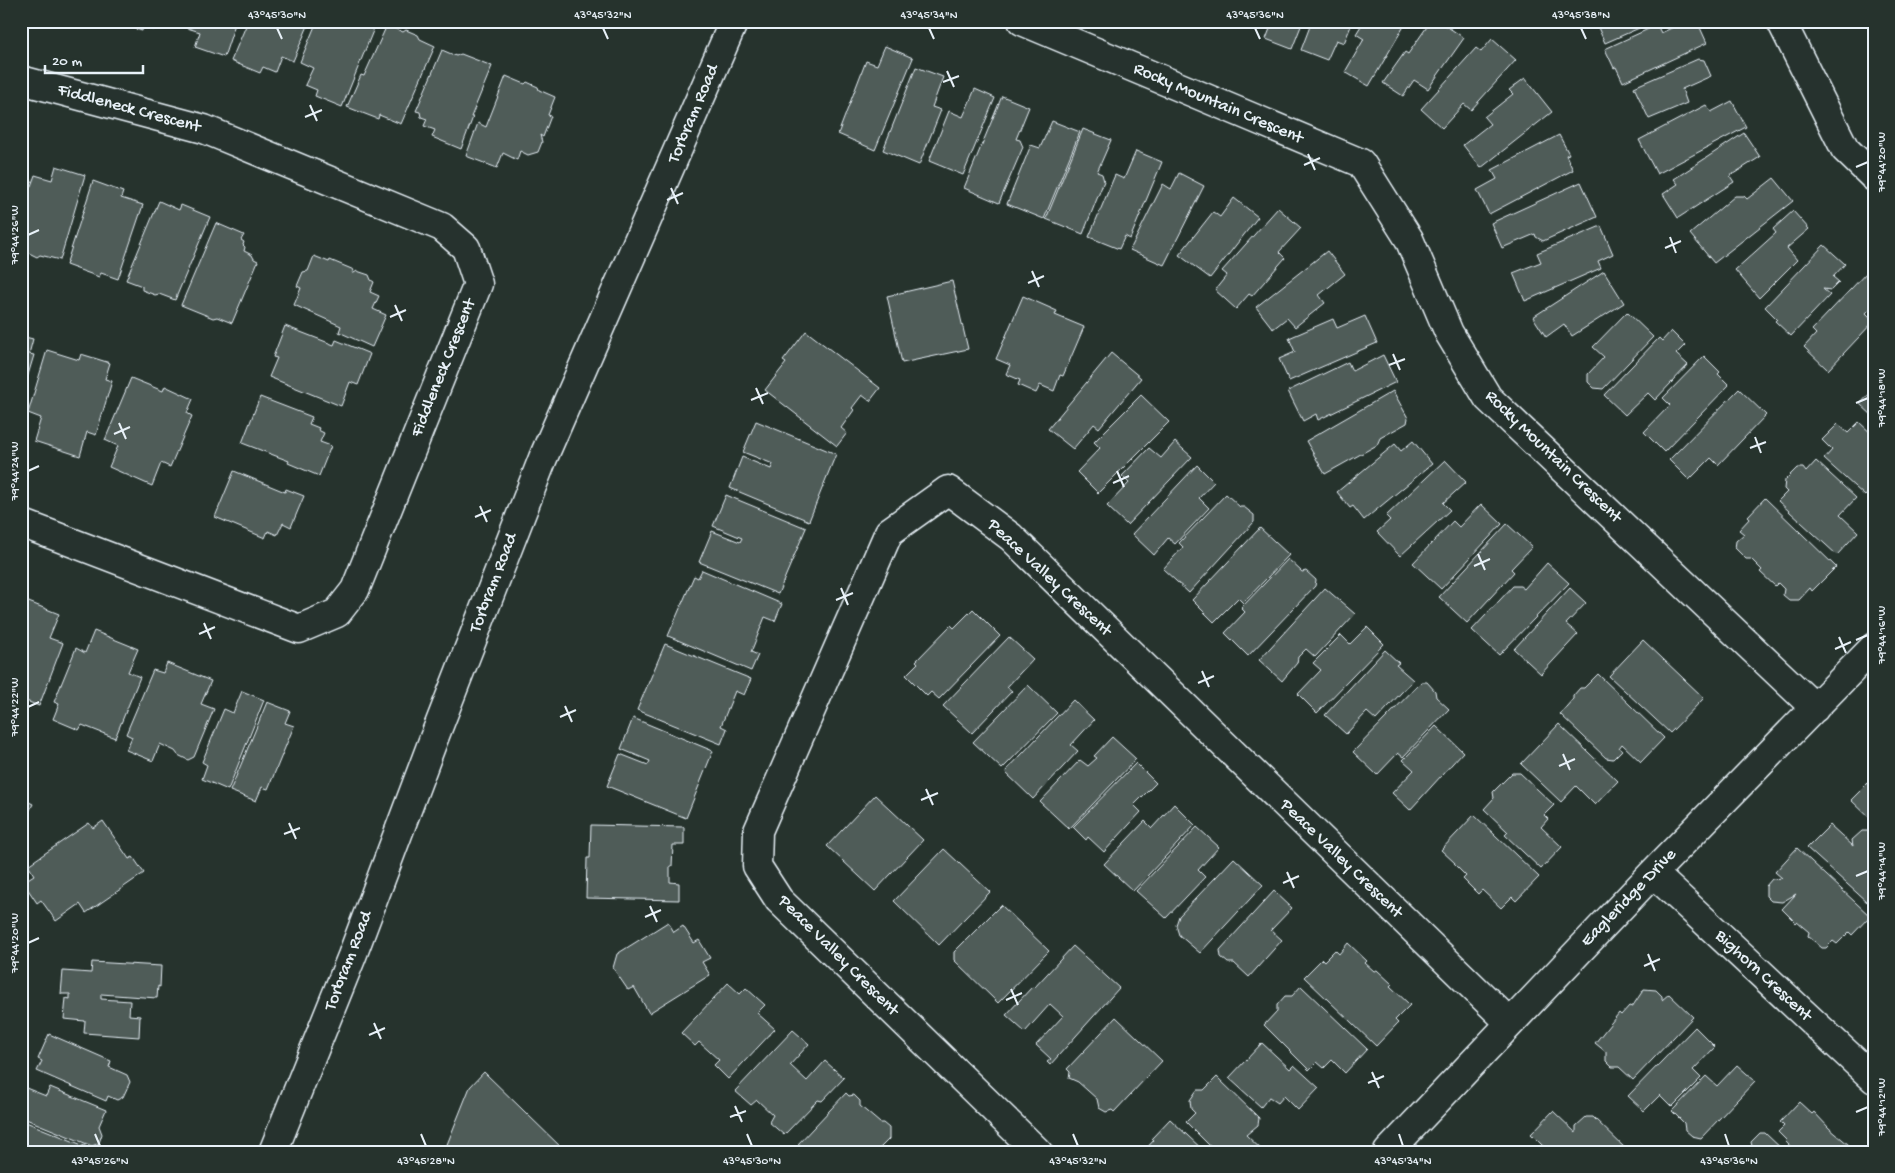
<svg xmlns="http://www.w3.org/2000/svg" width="1895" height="1173" font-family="'Gochi Hand',sans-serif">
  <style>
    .building { fill: #505c59; stroke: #e8f1f8 }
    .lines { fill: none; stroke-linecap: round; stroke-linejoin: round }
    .minor-casing { stroke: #e8f1f8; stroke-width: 31 }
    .major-casing { stroke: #e8f1f8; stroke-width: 31 }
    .minor { stroke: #26332d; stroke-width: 28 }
    .major { stroke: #26332d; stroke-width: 28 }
    .ticks { fill: none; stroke: #e8f1f8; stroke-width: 2 }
    .labels { text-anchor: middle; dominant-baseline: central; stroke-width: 4.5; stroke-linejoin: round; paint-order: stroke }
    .street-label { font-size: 18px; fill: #e8f1f8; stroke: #26332d }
    .neatline { fill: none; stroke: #e8f1f8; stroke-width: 2 }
    .ticks-label { font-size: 12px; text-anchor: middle; fill: #e8f1f8 }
  </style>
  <rect width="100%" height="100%" fill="#26332d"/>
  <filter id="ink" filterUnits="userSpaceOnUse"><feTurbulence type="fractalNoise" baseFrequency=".02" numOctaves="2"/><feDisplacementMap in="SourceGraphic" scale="10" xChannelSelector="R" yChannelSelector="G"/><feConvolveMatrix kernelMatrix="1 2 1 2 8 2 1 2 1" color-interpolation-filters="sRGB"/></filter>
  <g filter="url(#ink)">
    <path class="building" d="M110,21H157L154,30L143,26L142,31Z
      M179,21H236L224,57L195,47L200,32L178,25Z
      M248,21H310L293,61L281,56L275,72L263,67L260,73L231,61Z
      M317,21H377L342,107L315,96L317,90L305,85L313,68L300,62Z
      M1224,21H1243L1240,28Z
      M1273,21H1303L1292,49L1266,39Z
      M1312,21H1353L1344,43L1336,40L1327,60L1301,50Z
      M1364,21H1407L1369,86L1345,72L1364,39L1356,34Z
      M1431,21H1439L1464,38L1428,89L1414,80L1403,96L1383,83L1405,52L1408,54Z
      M1595,21H1653V22L1605,43Z
      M1686,21H1697L1707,43L1623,82L1616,67L1614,68L1605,49L1657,25L1661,33Z
      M387,25L403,32L406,30L418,35L420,39L435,46L401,124L379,115L378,119L347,107L361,75L364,76Z
      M1492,39L1516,60L1471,110L1464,104L1442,128L1421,109L1476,48L1481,52Z
      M885,46L913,58L875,150L838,134L866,61L877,65Z
      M442,50L456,56L461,54L492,66L471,117H473L461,149L432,137L435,130L424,126L427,119L421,117L420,112L416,111Z
      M1698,59L1704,60L1711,76L1682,89L1687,103L1649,119L1634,87Z
      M916,67L943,77L932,107L941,110L919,165L883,150Z
      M506,76L525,84L527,82L538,87L539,90L555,97L548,115L551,116L543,137L540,135L542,142L538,152L528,155L520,151L517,160L503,153L497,168L466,156L478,123L486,127Z
      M1525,78L1552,112L1481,168L1463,145L1490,124L1484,117L1513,94L1509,90Z
      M975,89L995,98L963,175L929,161L949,111L963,117Z
      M1002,96L1029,107L1016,139L1020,140L1023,147L999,203L964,188Z
      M1732,101L1746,127L1657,174L1639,140L1706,105L1711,112Z
      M1052,121L1080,132L1044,219L1007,204L1031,145L1040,148Z
      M1083,129L1111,140L1097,172L1102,174L1104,181L1083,234L1046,219Z
      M1744,133L1760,157L1730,176L1734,182L1678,218L1663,194L1678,184L1674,179Z
      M1559,135L1569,154L1566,155L1573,170L1489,214L1477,190L1497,179L1492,170Z
      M1136,151L1162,162L1130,239L1125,236L1119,249L1089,237L1115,175L1124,179Z
      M56,166L85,175L60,260L40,255L37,257L21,249V201L25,190L31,186L35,175L52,180Z
      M1179,173L1204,186L1164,265L1130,250L1163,184L1171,189Z
      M1774,178L1793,201L1714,263L1690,234L1735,196H1744L1747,199Z
      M93,181L123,192L121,198L143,205L118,279L101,273L99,277L66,265Z
      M1581,182L1597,217L1543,241L1536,237L1535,234L1502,248L1491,223Z
      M1234,198L1258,217L1210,278L1179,255L1213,212L1220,217Z
      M159,201L179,210L181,205L210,217L175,300L159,294L155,295L142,290V286L126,280Z
      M1278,208L1301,228L1279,252L1285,258L1252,296L1249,294L1236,309L1215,290L1227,275L1222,271Z
      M1793,211L1809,229L1787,248L1797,260L1759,298L1735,270L1776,233L1773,229Z
      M216,223L244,235L241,240L244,242L243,245L245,247L244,251L252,255L254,259L258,261L232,323L217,317L213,318L181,305Z
      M1601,226L1613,254L1598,261L1601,268L1525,301L1513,273L1541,262L1537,253Z
      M1824,245L1845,264L1833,277L1839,282L1831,290L1823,289L1830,295L1791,336L1775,321L1777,319L1765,307Z
      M1327,251L1345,274L1319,295L1325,303L1295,327L1287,318L1273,329L1256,307Z
      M314,256L329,262L330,260L354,270L352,273H354L357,271L369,275L371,280L374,282L370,292L379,296L373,309L386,315L372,347L339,332L341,326L294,305L301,288L297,286L303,272L308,271Z
      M1869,270L1874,275V305L1866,313L1874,321L1828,370L1804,347L1816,334L1812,330Z
      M1604,271L1624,303L1572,336L1564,324L1546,337L1533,317Z
      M952,281L968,349L902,363L887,296Z
      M1023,296L1057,311L1055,315L1084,327L1063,376L1060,375L1054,391L1040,385L1036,393L1018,385L1020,380L1006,374L1010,365L996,359Z
      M1627,312L1653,337L1603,389L1594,388L1588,382V374L1604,357L1593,347Z
      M1365,316L1377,343L1289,381L1279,359L1295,352L1289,338L1333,319L1337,328Z
      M285,326L334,345L336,340L370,354L358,385L350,382L341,406L269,377L277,358L273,357Z
      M806,331L880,388L870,401L862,395L852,408L854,410L841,428L847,433L837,446L765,390L786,363L783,361Z
      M1671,331L1685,345L1676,354L1688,365L1655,400L1648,393L1625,415L1604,395L1659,338L1662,341Z
      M21,336L33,339L29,354L34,355L21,398Z
      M47,350L79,360L81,354L110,363L105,379L112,381L96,435L87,432L80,456L34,441L41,418L28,413Z
      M1111,353L1141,378L1099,428L1094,424L1073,449L1048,429Z
      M1383,355L1396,382L1318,420L1316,414L1303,421L1288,391L1348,362L1352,371Z
      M1704,356L1720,372L1718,374L1729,385L1664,452L1644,432L1670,405L1663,398Z
      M131,378L163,391L165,386L193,399L187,413L192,416L170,467L161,463L152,486L109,467L118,446L105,440Z
      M1874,383V417L1860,404L1872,391V385Z
      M1739,389L1766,415L1718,465L1711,458L1689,480L1669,460Z
      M1393,391L1408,418L1407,423L1380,438L1377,445L1325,474L1306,441Z
      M1141,395L1169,422L1098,493L1077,472L1100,448L1094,442Z
      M260,397L312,417L309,424L319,428L318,430L324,433L320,442L331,446L319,476L288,463L289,461L242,443Z
      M756,421L836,454L809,521L730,488L742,457L771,469L773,464L743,452Z
      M1859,422L1874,436V487L1865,496L1824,459L1832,450L1822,440L1838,424L1848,433Z
      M1413,441L1432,464L1364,520L1353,506L1350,508L1337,492L1395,444L1401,451Z
      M1175,442L1192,457L1127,525L1107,506L1129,483L1122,476L1149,448L1161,458Z
      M1445,460L1466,482L1443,503L1450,510L1400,556L1377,532L1390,520L1386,516Z
      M1816,461L1856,498L1840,515L1858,532L1837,555L1778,501L1787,492L1784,489L1785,480L1797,468H1803L1806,472Z
      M1197,465L1214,482L1199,498L1209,508L1175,544L1168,538L1154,555L1132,534Z
      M234,471L285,492L286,489L304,496L291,527L283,523L277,535L268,531L265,538L215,517Z
      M1226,494L1240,507H1244L1254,515V522L1189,593L1163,569L1183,547L1179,543Z
      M726,495L806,528L778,594L699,562L712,531L740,542L742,538L713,526Z
      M1765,498L1836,567L1812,591L1810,588L1799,600H1789L1783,595L1784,589L1778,583L1775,586L1760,572L1762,570L1751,559H1746L1735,548L1736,541L1744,534L1739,530L1750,518L1748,516Z
      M1481,504L1502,524L1441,589L1413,563L1453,521L1459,527Z
      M1507,524L1532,547L1511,569L1514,572L1467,623L1439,597Z
      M1260,528L1289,555L1243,603L1238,598L1214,622L1192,600Z
      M1288,559L1302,572L1306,571L1316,580L1315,586L1248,656L1225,633L1245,612L1241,608Z
      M1547,563L1569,583L1499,655L1472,630L1513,586H1520L1524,589Z
      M702,570L782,604L775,621L765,617L751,652L758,655L751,671L668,636L694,576L698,578Z
      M1325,588L1355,614L1315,657L1306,649L1298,657L1297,663L1282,681L1259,660Z
      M1570,588L1586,603L1566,624L1578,634L1541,674L1514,649Z
      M21,599L59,614L49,638L63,643L39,706L21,699Z
      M973,609L1000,636L939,699L931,692L927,696L906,675L918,663L916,661L951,625L954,628Z
      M1367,627L1384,644L1317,713L1298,694L1321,670L1313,663L1341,635L1350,644Z
      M94,631L138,649L128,672L140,677L115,738L82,725L79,730L53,719L59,704L54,702L76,648L85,653Z
      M1009,637L1033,659L1007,687L1012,691L972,733L943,706Z
      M1643,640L1704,698L1670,733L1609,676Z
      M665,644L751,679L744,695L735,691L721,726L727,729L721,744L637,710Z
      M1385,650L1399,663L1396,665L1413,680L1376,720L1367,712L1346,734L1325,715Z
      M167,663L211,681L201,704L214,709L194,757L188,760L178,755L175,751L160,744L153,761L126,750L132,737L126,734L153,670L163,673Z
      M1598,674L1664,738L1641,762L1622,744L1619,748L1622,750L1613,759L1606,758L1560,714L1573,699V696L1580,688H1584Z
      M1421,682H1427L1435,691L1436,697L1449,709L1403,757L1398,753L1377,775L1353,752Z
      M1028,685L1057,713L1002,769L973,742Z
      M242,691L264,700L228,790L202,779L207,765L202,762L224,709L233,713Z
      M1073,700L1094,720L1071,745L1078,751L1033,799L1005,772Z
      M267,702L290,711L285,723L294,726L268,789L262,787L256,801L230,791Z
      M633,718L713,751L686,818L607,786L620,754L648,765L650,761L621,749Z
      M1559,724L1618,781L1595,805L1576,786L1561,802L1521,764Z
      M1436,726L1463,752L1410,810L1392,793L1414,770L1403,760Z
      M1112,737L1136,759L1069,829L1040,802L1080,760L1088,766L1097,758L1094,756Z
      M1136,763L1156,783L1134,805L1141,812L1104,852L1088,837L1086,840L1073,827Z
      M1512,773H1520L1554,805L1544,815L1548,819L1541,827L1562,847L1541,869L1505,835L1508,832L1484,809L1494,798L1493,792Z
      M1874,777V822L1851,800Z
      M875,795L923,840L875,891L827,846Z
      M21,798L33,804L21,827Z
      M1174,804L1195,825L1133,891L1104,864L1145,821L1152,828Z
      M1474,815L1539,877L1516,901L1512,897L1501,908L1482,890L1478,894L1463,879L1466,876L1454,864L1455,863L1441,850Z
      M103,821L129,859L133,857L144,873L86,913L80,904L56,921L41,900L37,903L23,882L34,875L28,865L89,823L93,828Z
      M591,825L684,827V845H673L672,866H670V882L679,883V900L586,898L587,858H590Z
      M1830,825L1853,846L1852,840L1862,831H1870L1874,835V894L1867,902L1807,848Z
      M1197,827L1219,847L1198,870L1205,877L1166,918L1136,891Z
      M1797,848L1870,916L1852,935L1849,932L1837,944L1833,941L1826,948H1822L1808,936L1809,932L1797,922L1796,923L1782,909L1796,894L1782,902L1771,901L1766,896V886L1772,879L1782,878L1775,872Z
      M944,849L990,892L939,945L894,901Z
      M1234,858L1263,885L1200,953L1179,935L1176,925L1179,916Z
      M1274,891L1292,908L1271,930L1282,940L1249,977L1234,963H1228L1221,957L1220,950Z
      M1001,905L1049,951L998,1003L954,960V952Z
      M668,922L674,932L683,926L694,943L699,940L710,958L702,962L710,975L649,1013L634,987L628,990L613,968L617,954Z
      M1348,943L1367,961L1365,963L1374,971L1377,970L1392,984L1390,986L1410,1005L1395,1020L1398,1023L1376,1046L1304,977L1322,959L1324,961L1335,950L1339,954Z
      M1073,946L1119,988L1050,1065L1047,1062L1051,1059L1036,1045L1063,1016L1050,1004L1025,1032L1006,1015L1032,987L1034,988Z
      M92,962L161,966L160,987L158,986L157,998L101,994V999L130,1001L129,1015L140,1016L139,1037L84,1033L85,1021L64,1019L66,998L70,999V994H61L63,971L91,973Z
      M728,983L740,994L746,988L765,1005L757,1013L775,1029L728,1079L714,1065L719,1060L699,1042L695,1046L681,1033Z
      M1301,986L1367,1049L1345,1073L1332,1060L1324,1068L1317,1062L1309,1070L1264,1025L1277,1011V1005L1285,996H1292Z
      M1644,989L1656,990L1662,996V1000L1669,994L1693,1017L1633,1080L1619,1067H1612L1606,1061V1052L1595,1043L1619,1013L1621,1015L1629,1006L1632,1007Z
      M1116,1017L1162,1061L1114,1112L1112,1110L1106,1112L1099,1108L1097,1099L1078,1082L1069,1078L1070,1072L1067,1069Z
      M1695,1027L1715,1047L1693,1070L1701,1078L1672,1107L1660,1095L1644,1111L1628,1096Z
      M793,1030L809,1044L790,1065L807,1081L825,1061L844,1078L822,1101L818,1100L784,1135L769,1122L773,1115L757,1100L751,1105L735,1091Z
      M49,1034L111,1061L109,1067L127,1075L130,1082L123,1097L117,1100L108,1096L106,1101L37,1071L42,1061L38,1059Z
      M1262,1043L1290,1069L1294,1065L1319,1088L1298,1110L1284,1096L1278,1103L1269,1097L1261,1107L1229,1078Z
      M1737,1065L1755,1081L1701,1138L1692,1136L1685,1130L1684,1123L1672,1111L1706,1076L1717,1086Z
      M484,1072L566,1152H444L470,1087Z
      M1217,1077L1259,1118L1258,1125L1246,1135L1264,1152H1216L1186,1122L1195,1113L1191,1109L1190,1100L1197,1090H1204Z
      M21,1086L46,1096L50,1087L106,1110L99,1126L102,1134L99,1143L92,1146L21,1117Z
      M846,1093L849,1096L854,1095L860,1101V1106L880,1123H883L889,1128V1139L876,1152H806L798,1144Z
      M1799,1102L1812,1114L1814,1112L1829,1128L1849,1145L1844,1152H1796L1785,1141L1786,1140L1778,1132L1784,1126L1780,1122Z
      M1553,1111L1576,1133V1126L1586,1117H1593L1629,1152H1549L1531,1134Z
      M1170,1119L1205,1152L1144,1151L1154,1140L1152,1138Z
      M21,1120L87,1147L85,1152H21Z
      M1760,1133H1765L1785,1152H1747L1752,1146L1751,1142Z"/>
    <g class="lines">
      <defs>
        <path id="minor" d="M1022,21L1361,163L1409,239L1449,333L1488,398L1815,708
          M1781,21L1845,149L1874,177
          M21,80L204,129L442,227L466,248L478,284L355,590L337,613L299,629L21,523
          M1653,873L1874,1079
          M1038,1152L779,900L757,866L758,831L889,532L948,490L1011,537L1510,1023
          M1388,1152L1653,873L1874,647"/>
        <path id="major" d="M273,1152L352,956L434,738L543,458L734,21"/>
      </defs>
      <use href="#minor" class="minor-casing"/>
      <use href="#major" class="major-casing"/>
      <use href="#minor" class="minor"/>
      <use href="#major" class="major"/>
    </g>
  </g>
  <path class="ticks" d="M277,28L282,39M603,28L608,39M929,28L934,39M1255,28L1260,39M1581,28L1586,39M947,71L954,87M943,82L959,76M310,105L317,121M305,117L322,110M1308,154L1315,170M1304,165L1320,158M1856,167L1868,162M671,188L678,204M667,200L683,193M28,235L39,230M1670,237L1676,253M1665,248L1681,241M1032,271L1039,287M1028,283L1044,276M395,305L402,321M390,317L406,310M1393,354L1400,370M1389,365L1405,359M756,388L763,404M751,400L768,393M1856,403L1868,398M119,423L126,439M114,434L130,427M1755,437L1761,453M1750,448L1766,442M28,471L39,466M1117,471L1124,487M1113,483L1129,476M480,506L487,522M475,517L491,510M1478,554L1485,570M1474,566L1490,559M841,588L848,605M836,600L853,593M204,623L211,639M199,634L215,627M1839,637L1846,653M1856,640L1868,635M1835,649L1851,642M1202,671L1209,687M1198,683L1214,676M565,706L572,722M28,707L39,702M560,717L576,710M1563,754L1570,770M1559,766L1575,759M926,789L933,805M921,800L938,793M289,823L296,839M284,834L300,828M1287,872L1294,888M1856,876L1868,871M1283,883L1299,876M650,906L657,922M645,917L661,910M28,943L39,938M1648,954L1655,971M1644,966L1660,959M1011,989L1018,1005M1006,1000L1022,993M374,1023L381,1039M369,1035L385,1028M1372,1072L1379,1088M1368,1083L1384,1076M735,1106L742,1122M1856,1112L1868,1107M730,1117L746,1111M95,1134L100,1146M421,1134L426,1146M747,1134L752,1146M1073,1134L1078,1146M1399,1134L1403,1146M1725,1134L1729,1146"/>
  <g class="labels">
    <g class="street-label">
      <text transform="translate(1218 104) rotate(23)">Rocky Mountain Crescent</text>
      <text transform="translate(129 109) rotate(15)">Fiddleneck Crescent</text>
      <text transform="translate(694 114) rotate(-67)">Torbram Road</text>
      <text transform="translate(444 368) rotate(-68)">Fiddleneck Crescent</text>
      <text transform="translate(1553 457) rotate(44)">Rocky Mountain Crescent</text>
      <text transform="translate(1049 578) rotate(43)">Peace Valley Crescent</text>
      <text transform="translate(494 583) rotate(-69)">Torbram Road</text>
      <text transform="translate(1341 859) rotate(44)">Peace Valley Crescent</text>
      <text transform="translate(1629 898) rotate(-46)">Eagleridge Drive</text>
      <text transform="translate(838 956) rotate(45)">Peace Valley Crescent</text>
      <text transform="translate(349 961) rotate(-69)">Torbram Road</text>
      <text transform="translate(1763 976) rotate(43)">Bighorn Crescent</text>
    </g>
  </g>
  <rect width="1895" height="1173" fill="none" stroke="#26332d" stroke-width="55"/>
  <path d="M45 65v8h98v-8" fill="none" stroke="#e8f1f8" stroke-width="2.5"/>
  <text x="52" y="65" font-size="15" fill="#e8f1f8" stroke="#26332d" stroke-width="4" paint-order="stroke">20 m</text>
  <rect x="28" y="28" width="1840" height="1118" class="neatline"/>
  <g class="ticks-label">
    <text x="277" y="18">43°45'30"N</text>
    <text x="603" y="18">43°45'32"N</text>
    <text x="929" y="18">43°45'34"N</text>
    <text x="1255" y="18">43°45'36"N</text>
    <text x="1581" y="18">43°45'38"N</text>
    <text transform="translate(1881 162) rotate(-90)" y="4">79°44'20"W</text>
    <text transform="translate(14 235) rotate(-90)" y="4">79°44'26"W</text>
    <text transform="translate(1881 398) rotate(-90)" y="4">79°44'18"W</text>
    <text transform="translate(14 471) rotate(-90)" y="4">79°44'24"W</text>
    <text transform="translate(1881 635) rotate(-90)" y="4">79°44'16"W</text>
    <text transform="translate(14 707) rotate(-90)" y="4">79°44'22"W</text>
    <text transform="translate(1881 871) rotate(-90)" y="4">79°44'14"W</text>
    <text transform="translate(14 943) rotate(-90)" y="4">79°44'20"W</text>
    <text transform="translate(1881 1107) rotate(-90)" y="4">79°44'12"W</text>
    <text x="100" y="1164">43°45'26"N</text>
    <text x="426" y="1164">43°45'28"N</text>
    <text x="752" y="1164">43°45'30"N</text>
    <text x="1078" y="1164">43°45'32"N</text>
    <text x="1403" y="1164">43°45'34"N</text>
    <text x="1729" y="1164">43°45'36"N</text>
  </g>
</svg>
